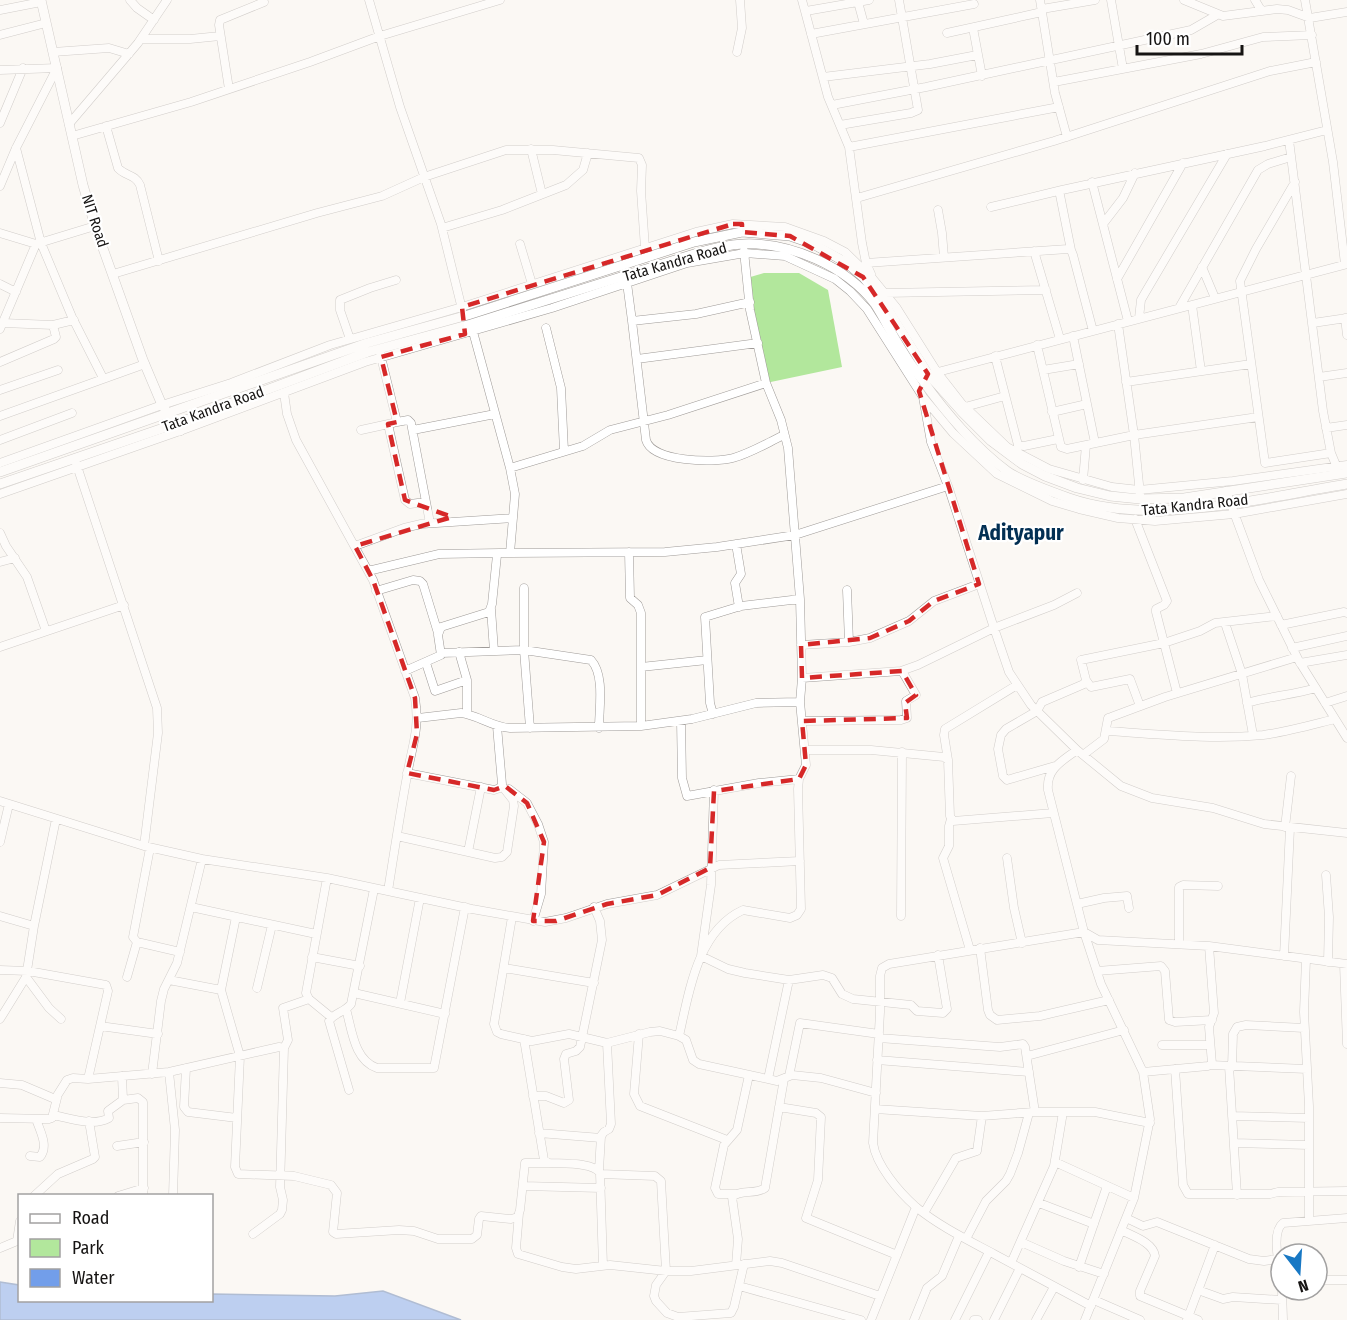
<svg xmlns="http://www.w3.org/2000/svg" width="1347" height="1320" font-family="'Fira Sans Condensed',sans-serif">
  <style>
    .green { fill: #b2e79c }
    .water { fill: #729eea; stroke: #5675aa; stroke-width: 1.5 }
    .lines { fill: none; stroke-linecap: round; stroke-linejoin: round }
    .minor-casing { stroke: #9f9b98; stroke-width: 9 }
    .major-casing { stroke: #9f9b98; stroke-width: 10 }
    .minor { stroke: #fff; stroke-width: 8 }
    .major { stroke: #fff; stroke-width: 9 }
    .marked { fill: none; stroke: #d62828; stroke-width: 4.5; stroke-dasharray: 12 8; stroke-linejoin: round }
    .labels { text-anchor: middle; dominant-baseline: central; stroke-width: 4.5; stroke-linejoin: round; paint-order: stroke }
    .street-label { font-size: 15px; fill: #161413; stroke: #fff }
    .district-label { font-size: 21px; font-weight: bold; fill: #022f53; stroke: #fff }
  </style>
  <rect width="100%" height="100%" fill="#fbf8f4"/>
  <path class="green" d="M764,273H799L828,290L842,367L766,383L747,278Z"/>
  <path class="water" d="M0,1282L19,1285L20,1300H212V1294L335,1296L383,1291L461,1320H0Z"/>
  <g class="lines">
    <defs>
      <path id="minor" d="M130,0L137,8L154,20
        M369,0L400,107L441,224L462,309
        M802,0L828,97L849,147L862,243L866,263L871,274
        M1040,0L1055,93L1067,137
        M1111,0L1123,69
        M1184,0L1223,16L1277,9L1288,10L1310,18L1347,12
        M1255,0L1261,10
        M1305,0L1333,162L1345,264
        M858,2L864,24
        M1042,9L1095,0
        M0,10L41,2
        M806,11L869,0
        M973,28L982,76
        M947,33L1042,12
        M811,34L974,4
        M0,35L46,23
        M141,39H190L220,36
        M53,52L109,48L129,54
        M737,52L742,28L740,0
        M0,70L57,68L16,148L0,186
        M823,77L930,64L977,55
        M1054,82L1201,54L1263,37L1312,35
        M229,89L219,25L220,20L264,2
        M832,105L926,87L1191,30L1217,15
        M0,123L23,68
        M69,124L138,43L167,0
        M840,125L911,113L918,110L899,0
        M106,126L118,168C125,176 135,174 140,185L159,261
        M72,136L191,102L310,62L380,36L500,0
        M1289,140L1323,411L1331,453L1338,470
        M849,147L1059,107
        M16,148L41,243L72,317L103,378
        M531,149L542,194
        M1092,182L1128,321
        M1295,182L1256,249L1240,281L1265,463L1331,453
        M857,198L1054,141L1270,71L1316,62
        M991,207L1062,190
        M938,210L942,233L944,257
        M1103,224L1123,198L1135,173
        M442,228L502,210L566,185L583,170L588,153
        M0,233L36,244L95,226
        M520,244L532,284
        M1071,250L1060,195L1059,192L1062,190L1265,146L1327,130
        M744,251L750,310L766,383L781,420L788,448L800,599L802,678
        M1034,251L1060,339
        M866,263L1068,249L1071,250L1073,255L1093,331
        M1202,267L1215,298
        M113,274L317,213L382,196L424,177L506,150H553L639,158L642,165L641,191L645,248
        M1117,279L1183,163
        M627,283L632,321
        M0,284L16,292
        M885,293L1046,290
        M750,302L696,314L632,321L646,440C652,462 714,463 733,458C751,453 767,443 784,435
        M1192,305L1201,371
        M1179,308L1258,170L1268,164L1291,157
        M1139,318L1141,300L1145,293L1227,154
        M1345,318L1347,335
        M3,323L53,325
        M1313,323L1347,318
        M472,328L510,468L583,446L610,430L668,415L766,383
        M546,328L561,388L564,451
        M0,329L36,244
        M1073,336L1095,443
        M350,339L340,310V300L370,288L396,280
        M1037,345L1061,447L1067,449L1134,435L1118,324
        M380,353L397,422L408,420L411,423L430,523
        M995,356L1018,445L1024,446L1058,439
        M637,359L758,343
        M0,362L54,339L56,337L53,325L74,320
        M1043,370L1079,364
        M934,373L1347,264
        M1319,377L1347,373
        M1126,382L1251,364
        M0,390L58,370
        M284,393L287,414L296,440L373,580L415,698C420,730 412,745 407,776C400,814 394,853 388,891
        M923,397L931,442L948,486L994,628L1054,605L1077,593
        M965,407L1005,396
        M1052,412L1087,404
        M0,416L145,364
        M388,424L405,500L410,504L426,502
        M1326,428L1347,425
        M361,430L393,423
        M413,430L495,414
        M0,440L72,413
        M0,463L162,405L231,383L330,345L462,307L696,232L733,224L785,227L824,241L845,252L873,279L896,307L937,372L962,404L1007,447L1049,469L1112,487L1139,490L1233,481L1347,465
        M76,463L157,708L158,733L144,846
        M510,468L515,494L510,553L665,552L717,547L795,535L948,486
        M1083,480L1086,445
        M1226,491L1259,580L1299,661L1347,738
        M0,494L180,431L365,362L552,308L687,263L745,253L785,256L835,279L850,291L867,309L923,397L953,433L997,474L1052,501L1079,509L1118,518L1155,521L1234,514L1347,494
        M1140,494L1134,435L1258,417
        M1135,519L1167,601L1164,605L1156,609V612L1177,693
        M0,533L6,546L27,577L46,631
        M736,544L741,574L735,583L739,607
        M355,546L404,528L421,524L513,518
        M629,552L630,598L638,605L641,613V726
        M0,562L15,558
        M368,571L439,554L500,553
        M524,588V650L530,728
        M847,590L849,642
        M376,591L413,580L420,581L423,584L438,633
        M491,609L494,651
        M1225,623L1242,674L1253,735
        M1281,625L1344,612L1347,613
        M801,645L849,642L870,638L909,621L934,601L979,584
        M0,647L124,605
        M1292,648L1347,636
        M459,652L467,680V714
        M442,653L524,650L591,660C605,675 599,708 599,728
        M426,663L435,691L467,680
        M1300,663L1347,655
        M641,667L707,660
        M405,671L441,655L438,635L441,627L489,612L492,604L497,555L500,553H510
        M1086,680L1091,687L1130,679L1140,706
        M1247,703C1270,696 1293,695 1316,688
        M1325,703L1347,696
        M713,714L710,703L705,617L741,606L800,599
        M418,718L461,713C478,715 492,727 510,728L641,726L692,719L756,703L800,702L802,678L901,671L918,665L994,628L1009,672L1031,705L1077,750L1121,786L1152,798L1213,808L1264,824L1347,833
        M681,721L682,778L687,796L759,783L799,779
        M802,721L901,720L907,718L906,701L916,695L902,671
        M1106,731C1158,734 1211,740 1263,735C1287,732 1311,725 1335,719
        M805,750H871L944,757L948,760L950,816L953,821L1053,813
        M1077,750C1062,761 1046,769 1048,790L1084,932L1101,984L1143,1072L1150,1119L1134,1198L1085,1320
        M1083,755L1104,739L1108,718L1111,717L1165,697L1297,657
        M948,760L944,735L945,729L1017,685
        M1055,766L1007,780L1003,776L998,749L1001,735L1006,729L1037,711L1042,702L1084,684L1086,680L1081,660L1164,643L1200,631L1215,623L1277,616
        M407,773L494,790L500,788L502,784L497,726
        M509,789L527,803L538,824L544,842L541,894L533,921
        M714,790L711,885L701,956L728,969L745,973L789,980L823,975L832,978L842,994L853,999L911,1005L917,1011L943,1013L947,1009L938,955
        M0,801L144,846L202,859L327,878L472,909L545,922L566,918L607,904L657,895L719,865L800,861
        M951,819L949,826V846L943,858L970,950
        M1285,827L1291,776
        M397,836L495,858L502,857L507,852L514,806L513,800L502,786
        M0,842L9,804
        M150,848L133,937L137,942L180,952
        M468,852L481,787
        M1007,858L1014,908L1022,943
        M1326,875L1329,917L1328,962
        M327,878L306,993L309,999L331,1017
        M1077,904L1104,898L1127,896L1129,908
        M191,907L316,934
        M0,916L34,926
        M901,916L902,752
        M236,917L221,990L240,1056L235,1167L238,1174L294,1176L331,1185L337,1193L333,1232L336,1234L399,1230L414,1231L438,1239H472L477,1235L479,1219L481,1216L511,1219L518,1217L520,1210L525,1163H549
        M512,917L494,1024L497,1032L501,1034L532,1041L569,1034L607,1043L650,1032L660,1031L679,1036L686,1040L693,1060L699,1064L777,1081L792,1075L821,1078L876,1093
        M1179,943V887L1183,885L1218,886
        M980,948L988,1010L990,1015L997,1020L1040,1016L1109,1000
        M1284,956L1290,828
        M312,957L360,966
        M1306,959L1304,1012L1309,1106V1220
        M1344,964L1347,1044
        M504,968L594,983
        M0,970L28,971L106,985L108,991L88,1079
        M1097,971L1161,966L1165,971L1169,1020L1175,1022L1212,1020
        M26,977L49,1008L61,1019
        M127,977L137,942
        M169,980L221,990
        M257,988L272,925
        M354,993L445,1014
        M400,1003L420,898
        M346,1009C352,1030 354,1060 377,1068H434L465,907
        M0,1019L26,977L34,926L56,819
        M100,1026L158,1034
        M639,1034L634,1094L640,1106L727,1140
        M679,1036C689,993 697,931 743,910L790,918L797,915L801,909L798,789L799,779L806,765L800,702
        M879,1038L1000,1047L1023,1044L1025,1047L1035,1112
        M524,1039L544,1160L549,1163C562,1164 593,1162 600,1173L603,1266
        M1162,1045H1210
        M284,1048L288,1040L283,1008L309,999
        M1027,1056L1124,1030
        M877,1060L1029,1072
        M1210,1065L1307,1069
        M1229,1066L1237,1195
        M1232,1067L1233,1034L1237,1027L1246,1025L1304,1028
        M186,1068L184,1107L188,1112L237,1118
        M1175,1069L1183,1185L1188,1194H1270L1278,1192L1347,1191
        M169,1072L175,1130L173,1196
        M1143,1072L1208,1066L1212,1064L1209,1027L1214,1013L1209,946
        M152,1074L161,1001L164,989L177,963L202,859
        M789,1076L800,1023L879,1034
        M768,1079L789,980
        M0,1083L22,1085L55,1099L67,1080L73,1078L88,1079L169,1072L279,1047L284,1048L280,1187L283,1200L282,1210L280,1214L253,1234
        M349,1090L329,1021C334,1013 345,1012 351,1004L374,889
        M533,1096H546L564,1103L569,1100L564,1059L566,1054L576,1051L580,1047L602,940L600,921L594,907
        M123,1100L138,1098L143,1102V1196
        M779,1107L816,1113L821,1117L818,1180L806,1218L897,1255
        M875,1109L982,1116L1034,1112H1095L1150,1123
        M53,1115C70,1118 93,1127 109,1118L108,1111L123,1100L122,1076
        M1232,1116L1309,1118
        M0,1118L49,1119L52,1118L57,1098
        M539,1133L601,1138
        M1234,1143L1309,1145
        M117,1146L144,1142
        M30,1156L40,1157C49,1146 40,1131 36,1119
        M1055,1162L1134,1198
        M599,1170L601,1136L604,1132L609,1129L611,1124L607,1043
        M600,1174L655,1176L661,1181L666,1271L656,1285L654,1296L656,1301L667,1313L678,1317L731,1313L734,1307L744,1264
        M523,1186L601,1188
        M736,1194H718L715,1188L724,1145L737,1130L749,1075
        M34,1196L58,1174L93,1159L95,1157L89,1121
        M118,1196L144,1188
        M1039,1203L1094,1224
        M519,1213L516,1248L518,1254L562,1267L576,1269L610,1265L666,1271H691L770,1261L782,1263L880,1296
        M924,1213L956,1158L977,1151L982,1116
        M1126,1218L1143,1226L1157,1222L1249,1259L1264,1261L1278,1259
        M1121,1230C1132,1236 1153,1242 1155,1256L1140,1291V1296L1198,1320
        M966,1239L986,1201L1006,1181L1010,1174L1018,1153L1029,1113
        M1021,1242L1064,1261L1104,1274
        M0,1248L17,1241L20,1221
        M1011,1263L1054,1166L1063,1112
        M736,1265L738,1239L732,1197C741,1189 755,1195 765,1188L784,1079
        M1079,1267L1107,1186
        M1281,1278C1279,1264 1271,1232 1283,1223L1347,1218
        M1317,1280H1347
        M739,1286L861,1320
        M1198,1290L1223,1299L1233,1297L1282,1300
        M1282,1290L1283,1320
        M1094,1300L1140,1320
        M1091,1306C1059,1289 1027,1272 994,1254C968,1240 939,1226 916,1207C899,1192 876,1165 873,1143L880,1012V976L882,968L889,964L1084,932L1098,940L1209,946L1347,964
        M871,1320L916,1207
        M914,1320L927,1288L942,1276L959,1236
        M955,1320L989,1252
        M974,1320H978
        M994,1320L1020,1268
        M1036,1320L1054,1287
        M1187,1320L1215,1245"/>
      <path id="major" d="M41,0L83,185L95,226L143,360L162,405L180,431
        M0,472L367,343L468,315L694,242L742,232L790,236L813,244L847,263L863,277L882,300L928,374L962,412L991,441L1022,464L1045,476L1077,488L1110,496L1140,499L1184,498L1347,473
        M0,484L175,424L368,352L471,324L694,254C710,249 726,245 743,244C790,242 846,266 875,304C881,313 886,323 891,332C901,349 911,366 923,381C945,412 976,448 1007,471C1018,479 1055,493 1069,498C1152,527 1261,498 1347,484"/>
    </defs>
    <use href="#minor" class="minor-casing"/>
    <use href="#major" class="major-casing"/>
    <use href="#minor" class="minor"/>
    <use href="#major" class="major"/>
  </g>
  <path d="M0 0H1347V1320H0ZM733,224H742V232L790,236L863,277L928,374L919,391L979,584L934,601L909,621L870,638L801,645L802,678L902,671L916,695L905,703L907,718L802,721L806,765L799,779L714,791L710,868L657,895L607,904L556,921H533L544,842L527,803L505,786L494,790L407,773L417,734L415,698L373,580L355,546L452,517L405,500L388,424L397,422L381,357L465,334L462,307Z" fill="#fbf8f4" fill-opacity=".55" fill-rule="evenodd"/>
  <path class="marked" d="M733,224H742V232L790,236L863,277L928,374L919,391L979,584L934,601L909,621L870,638L801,645L802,678L902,671L916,695L905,703L907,718L802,721L806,765L799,779L714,791L710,868L657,895L607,904L556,921H533L544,842L527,803L505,786L494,790L407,773L417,734L415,698L373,580L355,546L452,517L405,500L388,424L397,422L381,357L465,334L462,307Z"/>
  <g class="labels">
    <g class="street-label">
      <text transform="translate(95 221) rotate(72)">NIT Road</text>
      <text transform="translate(675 262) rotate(-16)">Tata Kandra Road</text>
      <text transform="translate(213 409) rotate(-20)">Tata Kandra Road</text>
      <text transform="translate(1195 505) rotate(-6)">Tata Kandra Road</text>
    </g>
    <g class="district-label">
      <text x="1021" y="533">Adityapur</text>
    </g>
  </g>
  <rect x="18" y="1194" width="195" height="108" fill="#ffffff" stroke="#a2a1a1" stroke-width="1.5"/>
  <rect x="30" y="1214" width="30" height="9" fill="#ffffff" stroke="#a2a1a1" stroke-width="1.5"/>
  <text x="72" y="1224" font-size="18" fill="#161413">Road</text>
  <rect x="30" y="1239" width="30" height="18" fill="#b2e79c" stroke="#a2a1a1" stroke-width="1.5"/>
  <text x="72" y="1254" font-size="18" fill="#161413">Park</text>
  <rect x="30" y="1269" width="30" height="18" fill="#729eea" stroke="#a2a1a1" stroke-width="1.5"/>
  <text x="72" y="1284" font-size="18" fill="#161413">Water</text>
  <g transform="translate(1299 1272) rotate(163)"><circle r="28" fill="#ffffff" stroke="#a2a1a1" stroke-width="1.5"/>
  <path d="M0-4.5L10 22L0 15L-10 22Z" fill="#1878c4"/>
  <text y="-9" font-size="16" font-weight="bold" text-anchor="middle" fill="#161413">N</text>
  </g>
  <path d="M1137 45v9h105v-9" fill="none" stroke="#161413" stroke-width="3"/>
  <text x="1146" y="45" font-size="18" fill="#161413" stroke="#ffffff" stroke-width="4.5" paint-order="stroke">100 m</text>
</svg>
